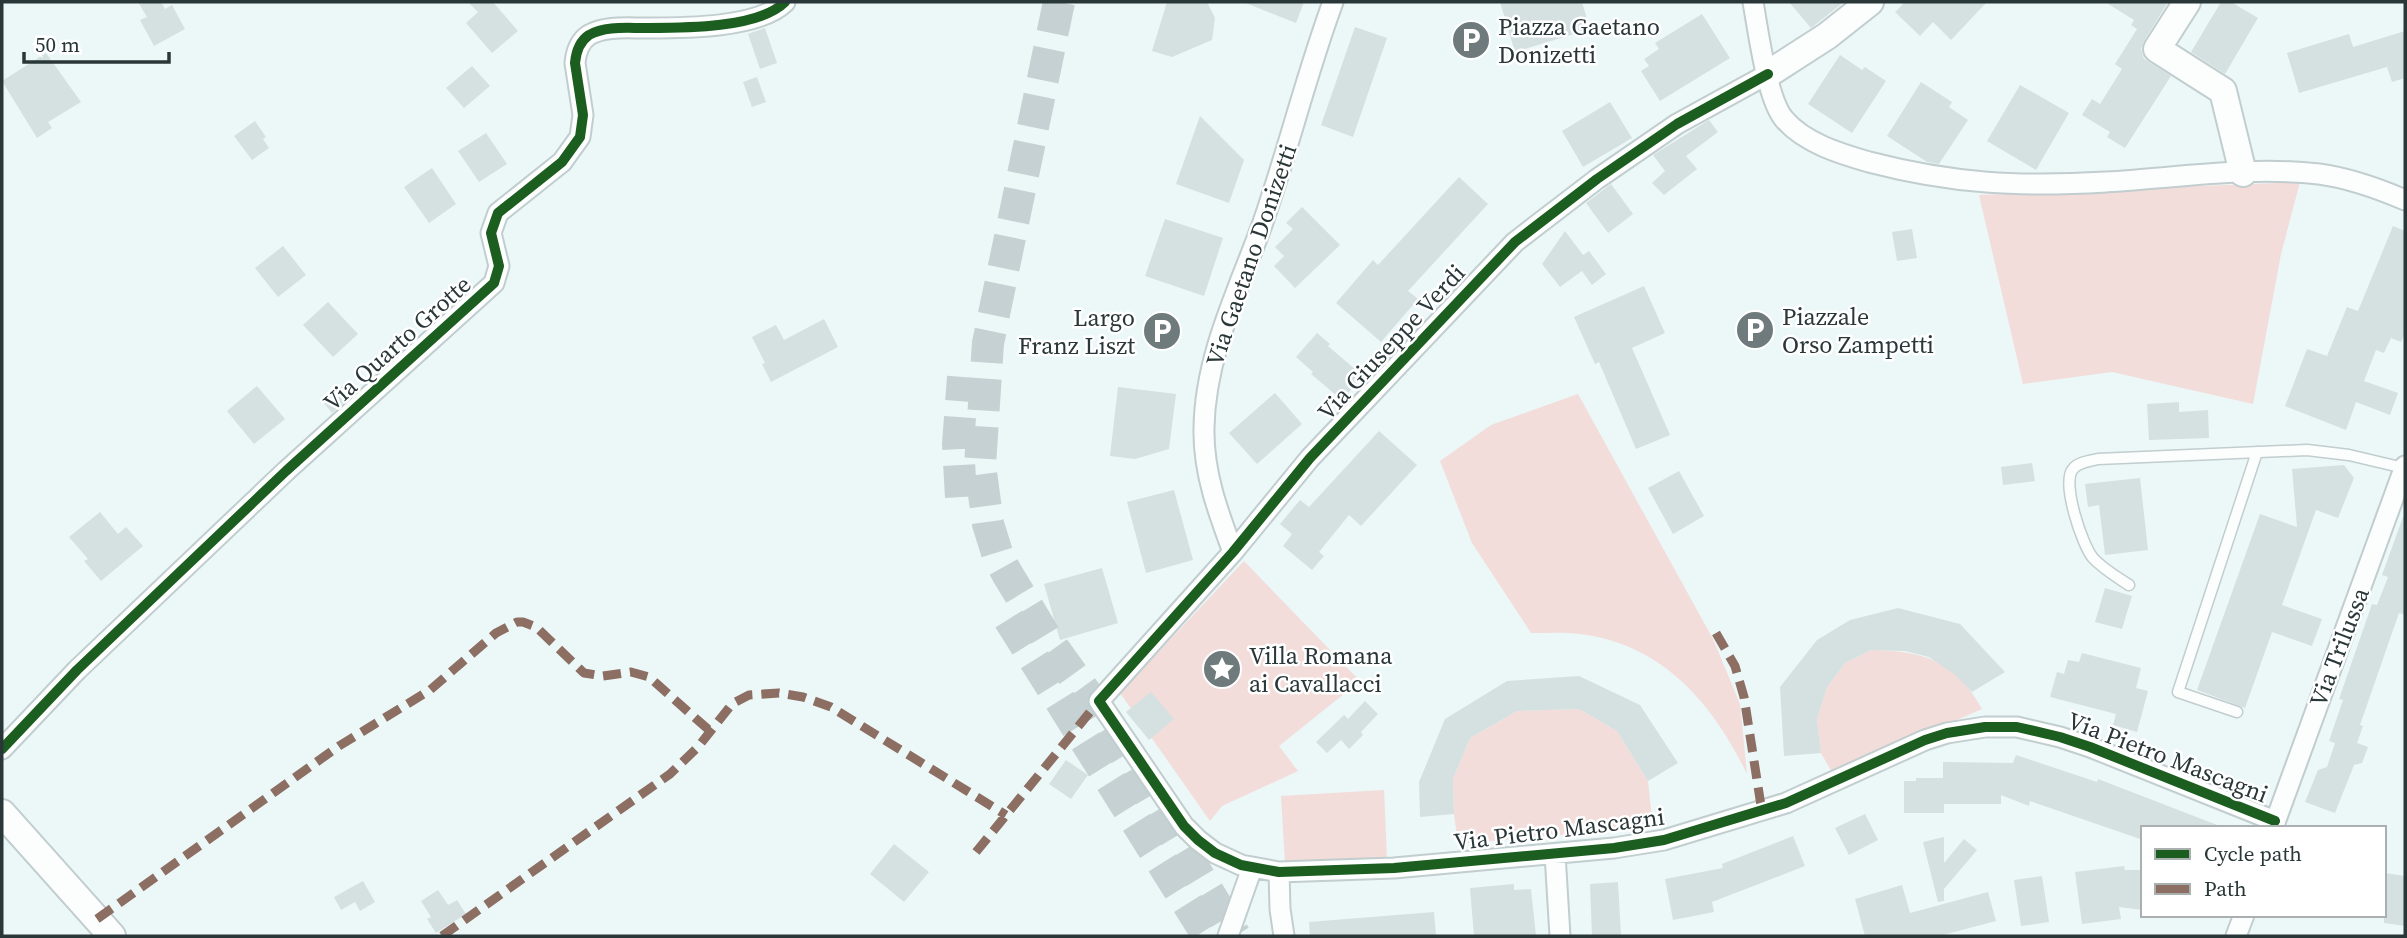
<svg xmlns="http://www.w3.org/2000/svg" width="2407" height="938" font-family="'Source Serif 4',serif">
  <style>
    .green { fill: #f2ddda }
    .building { fill: #d5e0e1 }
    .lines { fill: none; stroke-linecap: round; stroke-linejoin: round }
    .trunk-tunnel { stroke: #c5d1d2; stroke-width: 32; stroke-dasharray: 32 16; stroke-linecap: butt }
    .service-casing { stroke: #c1cdce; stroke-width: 13 }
    .minor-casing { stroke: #c1cdce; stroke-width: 23 }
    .secondary-casing { stroke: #c1cdce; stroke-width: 30 }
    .service { stroke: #fcfefe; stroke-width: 10 }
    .minor { stroke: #fcfefe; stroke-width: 19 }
    .secondary { stroke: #fcfefe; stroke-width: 26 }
    .quiet { stroke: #8d6e63; stroke-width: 9; stroke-dasharray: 18 9; stroke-linecap: butt }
    .cycleway-casing { stroke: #fff; stroke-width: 15 }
    .cycleway { stroke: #1b5e20; stroke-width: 10 }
    .labels { text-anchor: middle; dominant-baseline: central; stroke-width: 5; stroke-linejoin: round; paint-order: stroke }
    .poi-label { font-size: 24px; fill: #2a3738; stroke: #fff; text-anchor: start }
    .street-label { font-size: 24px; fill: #2a3738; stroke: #fff }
  </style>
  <rect width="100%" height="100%" fill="#ecf7f8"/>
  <path class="green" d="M2300,182L2281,254L2253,404L2112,372L2023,384L1979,195Z
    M1578,394L1713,639L1740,704L1747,774C1713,703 1662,644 1580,634C1564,632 1547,633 1531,633L1472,543L1440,461L1491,425Z
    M1244,561L1360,681L1279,746L1298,771L1222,806L1210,821L1120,693Z
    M1871,650C1924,651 1955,660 1982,709L1833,774L1821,753L1817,719L1827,687L1845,663Z
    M1579,709L1617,731L1648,781L1653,827L1458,844L1454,814L1453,779L1470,738L1517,711Z
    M1384,790L1387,858L1285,864L1281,796Z"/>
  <path class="building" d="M138,2H161L165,9L172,5L185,29L154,46L140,20L147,17Z
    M468,2H493L518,31L492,53L466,23L478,12Z
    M1167,2H1207L1215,18L1212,40L1172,57L1152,51Z
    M1243,2H1304L1296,23Z
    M1500,2H1582L1590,29L1515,52Z
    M1789,2H1844L1811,28Z
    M1905,2H1987L1951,40L1933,22L1920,36L1895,12Z
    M2105,2H2168L2144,41L2141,49L2144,59L2171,76L2125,148L2107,137L2110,132L2082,115L2092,99L2100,104L2122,69L2115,64L2137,29L2131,25L2134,20Z
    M2221,2H2231L2258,18L2225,74L2191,52Z
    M1702,14L1730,58L1660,101L1641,71L1649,66L1644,59L1659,49L1655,43Z
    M1355,27L1387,38L1353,137L1321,125Z
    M765,28L777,63L760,69L748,34Z
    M2405,31V78L2392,82L2387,67L2299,93L2287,53L2349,34L2353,47Z
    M46,53L81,102L48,122L52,128L37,138L2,81Z
    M1840,55L1862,70L1865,67L1886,81L1852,133L1808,104Z
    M472,66L490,86L464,108L446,88Z
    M757,77L766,102L752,107L743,82Z
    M1921,82L1952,102L1949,107L1968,120L1939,164L1927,162L1887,136Z
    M2020,85L2069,113L2036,170L1987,141Z
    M1610,102L1632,138L1583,167L1562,131Z
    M1200,116L1244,160L1229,203L1176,184Z
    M1709,120L1718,132L1686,156L1697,169L1664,195L1652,183L1665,171L1653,155Z
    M255,121L266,137L263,139L269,148L252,160L234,136Z
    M486,133L507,164L479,182L458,151Z
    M432,168L456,204L429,223L404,187Z
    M1459,177L1488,204L1408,291L1418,299L1381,342L1336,303L1373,260L1378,265Z
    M1611,184L1633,214L1608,233L1586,203Z
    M1302,207L1340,245L1295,288L1274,266L1284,256L1275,247L1293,229L1286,223Z
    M1165,219L1223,238L1204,296L1145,276Z
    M2393,226L2405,231V333L2401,342L2391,338L2384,353L2376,350L2364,381L2398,393L2390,415L2356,402L2346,430L2285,406L2307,349L2327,356L2347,307L2358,311Z
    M1912,229L1917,258L1897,261L1892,232Z
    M1565,231L1583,255L1589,251L1606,274L1592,285L1582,271L1560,287L1542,264Z
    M283,246L306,275L278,297L255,268Z
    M1644,286L1665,333L1632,348L1670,435L1636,449L1599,362L1595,364L1574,317Z
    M328,302L358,334L333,357L303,325Z
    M824,319L838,347L771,382L762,364L765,363L752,337L776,325L784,340Z
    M1317,333L1330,344L1328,346L1363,376L1342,400L1311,374L1313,372L1296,357Z
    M346,383L355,392L332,413L323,402Z
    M257,386L285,419L254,444L227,411Z
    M1118,387L1176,394L1169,449L1135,459L1110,456Z
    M1275,393L1302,424L1257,464L1229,433Z
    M2179,402V412L2208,410L2209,438L2149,440L2147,404Z
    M1379,431L1417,465L1361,526L1349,515L1319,552L1324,556L1312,570L1283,546L1292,534L1280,524L1300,500L1309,507Z
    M2032,463L2035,481L2003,485L2001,467Z
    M2344,465L2354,478L2338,518L2316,510L2282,605L2322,619L2312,646L2272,632L2245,708L2197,690L2260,514L2297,527L2292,469Z
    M1679,471L1704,516L1673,534L1648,488Z
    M2140,478L2148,550L2105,555L2099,505L2088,507L2085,484Z
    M1174,490L1193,560L1146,573L1127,502Z
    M100,512L118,534L126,527L143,546L101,581L84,561L88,559L69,537Z
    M2403,517H2405V615L2399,613L2360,725L2363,726L2357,743L2368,747L2362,763L2354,765L2335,813L2305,802L2318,770L2327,767L2335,743L2329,741L2343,700L2339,699L2372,604L2377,605L2388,577L2382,575Z
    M1102,568L1118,623L1060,640L1044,584Z
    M2105,588L2132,596L2122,629L2095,622Z
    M1898,608L1960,624L2005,672L1972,692L1954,674L1929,657L1905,651L1871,650L1845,663L1827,687L1817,719L1821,753L1784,756L1780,687L1817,640L1850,620Z
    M2082,653L2141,668L2136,688L2148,691L2137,732L2113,725L2116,714L2050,697L2057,672L2064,674L2068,660L2079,662Z
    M1579,676L1640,705L1678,763L1648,781L1617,731L1579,709L1517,711L1470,738L1453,779L1454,814L1420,817L1419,782L1445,719L1507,681Z
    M1151,692L1174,719L1149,740L1126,712Z
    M1365,701L1378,714L1361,732L1363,735L1349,749L1341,740L1327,753L1316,742L1344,715L1348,719Z
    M2016,755L2097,782L2098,779L2225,828H2143V840L2030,801L2029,806L2001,795V804H1944V813H1904V781H1916V778H1943V762L2013,763Z
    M1066,760L1088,775L1071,799L1049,784Z
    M1865,814L1878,840L1849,855L1835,828Z
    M1793,836L1805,866L1712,902L1714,912L1673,920L1665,879L1723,868L1722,864Z
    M1944,837V863L1964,839L1977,850L1944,889V901L1938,902L1923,842Z
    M894,844L929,872L904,902L870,874Z
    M2124,866L2125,870H2143V910L2119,907L2121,919L2082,924L2075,872Z
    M2384,873L2405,876V926L2384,923Z
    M2042,876L2049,922L2021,926L2014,880Z
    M363,881L375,902L360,911L355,902L341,910L334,897Z
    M1618,882L1621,936H1592L1590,884Z
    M1514,884V890L1531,889L1536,936H1474L1470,888Z
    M1902,885L1910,913L1988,892L1996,921L1939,936H1865L1855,899Z
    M438,890L448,905L457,900L466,914L436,933L427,919L431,917L421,901Z
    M1434,912L1436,936H1310L1309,922Z"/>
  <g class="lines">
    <path class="trunk-tunnel" d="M1059,2L988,343L980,465L988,524L999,559L1008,575L1047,639L1098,710L1235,936
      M961,497L958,444L963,377
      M1009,619L1208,936"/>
    <defs>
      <path id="service" d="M2129,585C2117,577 2103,569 2093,558C2082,545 2061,482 2073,469C2078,462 2090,461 2098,459L2307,450L2349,455L2404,468
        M2237,712L2178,692L2257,452"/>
      <path id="minor" d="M1753,2C1758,30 1767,99 1784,119C1804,143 1841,154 1869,162C1954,184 2019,187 2106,182C2176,178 2249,166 2319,174C2349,178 2377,188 2405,200
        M1768,74L1677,124L1597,179L1515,242L1310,458L1233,552L1099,701L1184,826L1198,840L1215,853L1241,865L1279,872L1394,868L1614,848L1664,840L1786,803L1925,740L1947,733L1985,727H2017L2060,737L2090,747L2275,821
        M1233,552C1218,512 1203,472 1204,428C1205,356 1238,291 1262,225C1288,151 1306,75 1333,2
        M2,749L77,670L286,471L494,283L499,266L491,233L498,213L562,162L580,137L583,115L575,63C576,52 580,41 589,35C605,26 626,28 643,28C680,28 758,29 785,2
        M2273,828L2405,466
        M1555,854L1560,936
        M1279,872L1280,909L1284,936
        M1228,936L1252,868
        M2236,936L2244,915"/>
      <path id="secondary" d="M2187,2L2157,49L2223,91L2243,173
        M1768,74L1827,36L1870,2
        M2,813L112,936"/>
    </defs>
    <use href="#service" class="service-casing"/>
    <use href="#minor" class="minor-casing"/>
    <use href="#secondary" class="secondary-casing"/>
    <use href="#service" class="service"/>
    <use href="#minor" class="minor"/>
    <use href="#secondary" class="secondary"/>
    <path class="quiet" d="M1716,633L1735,666L1744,697L1762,812
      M976,852L1099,701
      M97,919L339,746L430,690L496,633L517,622H523L536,627L584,673L603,676L631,672L649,677L710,731
      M442,936L670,774L698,747L732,704L749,695L779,693L803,697L831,707L1006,815"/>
    <defs>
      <path id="cycleway" d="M1768,74L1677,124L1597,179L1515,242L1310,458L1233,552L1099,701L1184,826L1198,840L1215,853L1241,865L1279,872L1394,868L1614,848L1664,840L1786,803L1925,740L1947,733L1985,727H2017L2060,737L2090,747L2275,821
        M2,749L77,670L286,471L494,283L499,266L491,233L498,213L562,162L580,137L583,115L575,63C576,52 580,41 589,35C605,26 626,28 643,28C680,28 758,29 785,2"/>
    </defs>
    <use href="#cycleway" class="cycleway-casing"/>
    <use href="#cycleway" class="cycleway"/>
  </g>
  <defs>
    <symbol id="parking-disc" viewBox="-11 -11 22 22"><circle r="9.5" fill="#6e7a7b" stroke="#fff"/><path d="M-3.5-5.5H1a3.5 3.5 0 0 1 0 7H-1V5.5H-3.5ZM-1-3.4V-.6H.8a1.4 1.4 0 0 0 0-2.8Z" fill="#fff"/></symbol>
    <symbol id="sight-disc" viewBox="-11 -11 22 22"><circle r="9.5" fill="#6e7a7b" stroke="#fff"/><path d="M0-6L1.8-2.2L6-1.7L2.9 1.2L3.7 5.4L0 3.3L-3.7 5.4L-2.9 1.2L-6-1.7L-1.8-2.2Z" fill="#fff"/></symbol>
  </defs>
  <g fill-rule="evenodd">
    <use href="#parking-disc" x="1449" y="18" width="44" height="44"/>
    <use href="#parking-disc" x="1733" y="308" width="44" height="44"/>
    <use href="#parking-disc" x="1140" y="309" width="44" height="44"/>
    <use href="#sight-disc" x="1200" y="647" width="44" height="44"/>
  </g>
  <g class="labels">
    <g class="poi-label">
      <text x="1498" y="26">Piazza Gaetano<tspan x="1498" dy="28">Donizetti</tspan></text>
      <text x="1782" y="316">Piazzale<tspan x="1782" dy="28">Orso Zampetti</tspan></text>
      <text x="1135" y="317" text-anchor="end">Largo<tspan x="1135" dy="28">Franz Liszt</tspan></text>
      <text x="1249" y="655">Villa Romana<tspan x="1249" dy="28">ai Cavallacci</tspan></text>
    </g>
    <g class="street-label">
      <text transform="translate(1251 255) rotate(-71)">Via Gaetano Donizetti</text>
      <text transform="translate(1391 342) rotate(-47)">Via Giuseppe Verdi</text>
      <text transform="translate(397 343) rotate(-42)">Via Quarto Grotte</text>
      <text transform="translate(2339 647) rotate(-69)">Via Trilussa</text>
      <text transform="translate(2168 757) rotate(21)">Via Pietro Mascagni</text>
      <text transform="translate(1559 829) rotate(-7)">Via Pietro Mascagni</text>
    </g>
  </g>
  <rect width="2407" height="938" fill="none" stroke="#2a3738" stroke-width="7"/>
  <rect x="2141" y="826" width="245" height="91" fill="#ffffff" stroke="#aaafaf" stroke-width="2"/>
  <rect x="2155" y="849" width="35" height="10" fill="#1b5e20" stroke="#aaafaf" stroke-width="2"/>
  <text x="2204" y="861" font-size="21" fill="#2a3738">Cycle path</text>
  <rect x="2155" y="884" width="35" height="10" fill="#8d6e63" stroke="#aaafaf" stroke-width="2"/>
  <text x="2204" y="896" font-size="21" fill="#2a3738">Path</text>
  <path d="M24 52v10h145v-10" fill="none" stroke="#2a3738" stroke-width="3.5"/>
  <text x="35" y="52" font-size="21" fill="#2a3738" stroke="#ffffff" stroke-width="5" paint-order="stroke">50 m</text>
</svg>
